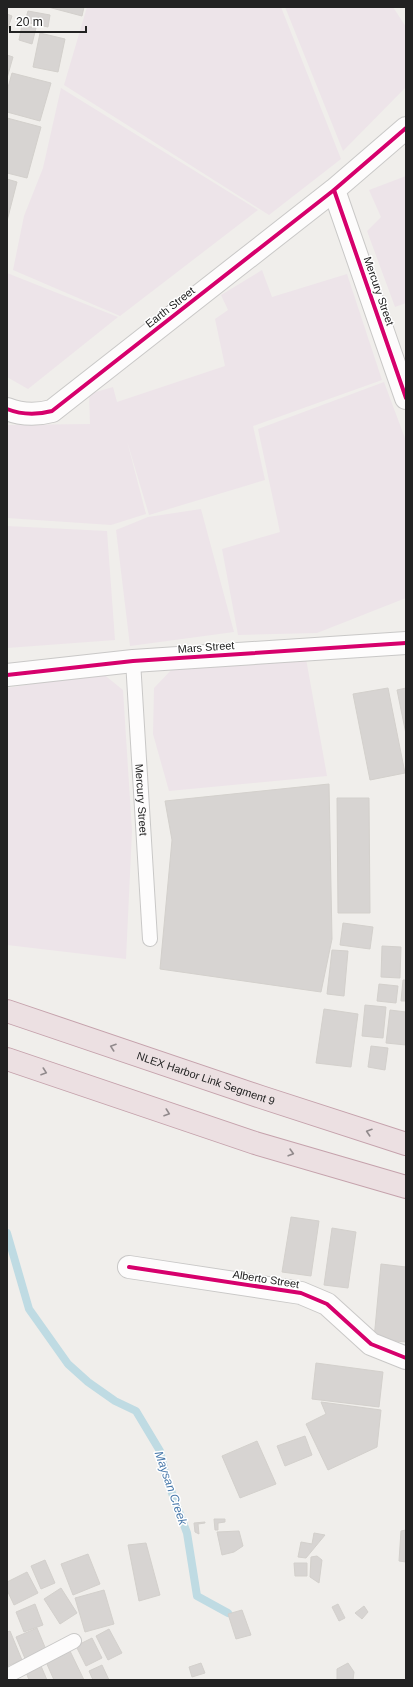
<svg xmlns="http://www.w3.org/2000/svg" width="413" height="1687" font-family="Helvetica,sans-serif">
  <style>
    .industrial { fill: #ede4e9 }
    .lines { fill: none; stroke-linecap: round; stroke-linejoin: round }
    .stream { stroke: #bfdbe3; stroke-width: 8 }
    .building { fill: #d7d4d2; stroke: #d3d0cc }
    .lane-casing { stroke: #c9c8c7; stroke-width: 16 }
    .street-casing { stroke: #c9c8c7; stroke-width: 24 }
    .highway-casing { stroke: #c5a2ac; stroke-width: 24 }
    .lane { stroke: #fdfcfc; stroke-width: 14 }
    .street { stroke: #fdfcfc; stroke-width: 22 }
    .highway { stroke: #ece0e2; stroke-width: 22 }
    .cycleway-casing { stroke: #fff; stroke-width: 6 }
    .cycleway { stroke: #d6006c; stroke-width: 4 }
    .oneway { stroke: #918a8c }
    .labels { text-anchor: middle; dominant-baseline: central; stroke-width: 3; stroke-linejoin: round; paint-order: stroke }
    .street-label { font-size: 11px; fill: #222; stroke: #fff }
    .water-label { font-size: 12px; font-style: italic; fill: #4a7aab; stroke: #fff }
  </style>
  <rect width="100%" height="100%" fill="#f0eeeb"/>
  <path class="industrial" d="M87,7H281L341,159L269,215L64,85Z
    M285,7H393L406,27V87L343,151Z
    M61,88L258,210L120,316L13,270L24,216L43,168Z
    M406,176V303L395,307L367,231L381,217L369,190Z
    M262,270L272,297L347,274L382,380L253,426L265,480L149,515L127,441L146,514L111,525L7,518L8,425L90,424L89,394L113,387L117,402L225,366L215,319L228,310L221,295Z
    M7,273L118,317L28,389L7,377Z
    M384,382L406,441V598L317,633L238,635L222,549L280,532L258,429Z
    M201,509L234,632L130,646L116,530L148,517Z
    M7,526L107,531L115,640L7,648Z
    M305,653L327,776L169,791L153,734L154,688L177,664Z
    M102,673L123,690L132,831L126,959L7,945V688Z"/>
  <g class="lines">
    <path class="stream" d="M7,1233L29,1309L68,1364L88,1382L115,1401L136,1411L160,1451L166,1477L187,1533L197,1596L228,1613"/>
  </g>
  <path class="building" d="M48,7H84L82,16Z
    M28,11L50,15L48,27L25,22Z
    M7,14L12,16L7,31Z
    M22,25L36,28L32,44L19,40Z
    M40,33L65,39L58,72L33,67Z
    M7,55L13,57L7,78Z
    M12,73L51,83L40,121L7,112V91Z
    M7,118L41,127L27,178L7,173Z
    M7,179L17,182L7,221Z
    M388,688L405,773L370,780L353,694Z
    M406,688V734L397,690Z
    M329,784L332,939L321,992L160,969L172,840L165,801Z
    M337,798H369L370,913H338Z
    M343,923L373,927L370,949L340,945Z
    M382,946L401,947L400,978L381,977Z
    M332,950L348,951L344,996L327,994Z
    M403,980H406V1001H401Z
    M379,984L398,986L396,1003L377,1001Z
    M365,1005L386,1007L383,1038L362,1036Z
    M324,1009L358,1014L351,1067L316,1063Z
    M390,1010L406,1012V1045L386,1043Z
    M371,1046L388,1048L385,1070L368,1067Z
    M291,1217L319,1221L311,1276L282,1272Z
    M332,1228L356,1232L348,1288L324,1285Z
    M381,1264L406,1267V1342L374,1339Z
    M316,1363L383,1372L379,1407L312,1399Z
    M321,1402L381,1410L377,1447L328,1470L306,1424L326,1414Z
    M305,1436L312,1455L285,1466L277,1446Z
    M257,1441L276,1484L240,1498L222,1456Z
    M214,1519H225V1522L218,1523V1530H215Z
    M205,1522V1523L198,1524L199,1534L195,1532L194,1523Z
    M406,1530V1562L399,1561L401,1531Z
    M239,1531L243,1546L234,1552L222,1555L217,1532Z
    M314,1533L325,1535L306,1558L298,1557L301,1542L312,1544Z
    M146,1543L160,1595L139,1601L128,1545Z
    M88,1554L100,1584L73,1595L61,1564Z
    M317,1556L322,1560L319,1583L310,1577L311,1557Z
    M45,1560L55,1583L41,1589L31,1566Z
    M294,1563H307V1576H295Z
    M27,1572L38,1593L14,1605L7,1590V1582Z
    M61,1588L77,1613L60,1624L44,1599Z
    M104,1590L114,1624L85,1632L75,1598Z
    M35,1604L43,1625L24,1632L16,1612Z
    M338,1604L345,1618L339,1621L332,1607Z
    M364,1606L368,1612L362,1619L355,1613Z
    M242,1610L251,1635L236,1639L228,1614Z
    M37,1628L47,1652L26,1661L16,1637Z
    M109,1629L122,1653L108,1660L96,1636Z
    M10,1631L22,1660L7,1666V1632Z
    M92,1638L102,1658L86,1666L76,1646Z
    M70,1651L84,1680H54L46,1662Z
    M201,1663L205,1673L192,1677L189,1667Z
    M348,1663L354,1672L353,1680H337V1669Z
    M102,1665L109,1680H93L89,1671Z
    M41,1666L47,1680H29L26,1672Z"/>
  <g class="lines">
    <defs>
      <g id="lane">
        <path id="s1" d="M133,661L150,939"/>
        <path d="M7,1676L74,1641"/>
      </g>
      <path id="street" d="M334,190L406,398
        M7,409C22,415 37,415 52,411L334,190L406,128
        M7,675L133,661L406,643
        M129,1267L301,1293L327,1304L371,1344L406,1358"/>
      <g id="highway">
        <path id="s2" d="M7,1011L261,1097L406,1144"/>
        <path d="M7,1059L255,1143L406,1187"/>
      </g>
    </defs>
    <use href="#lane" class="lane-casing"/>
    <use href="#street" class="street-casing"/>
    <use href="#highway" class="highway-casing"/>
    <use href="#lane" class="lane"/>
    <use href="#street" class="street"/>
    <use href="#highway" class="highway"/>
    <defs>
      <path id="cycleway" d="M334,190L406,398
        M7,409C22,415 37,415 52,411L334,190L406,128
        M7,675L133,661L406,643
        M129,1267L301,1293L327,1304L371,1344L406,1358"/>
    </defs>
    <use href="#cycleway" class="cycleway-casing"/>
    <use href="#cycleway" class="cycleway"/>
  </g>
  <defs><path id="oneway-chevron" d="M-2-3.5L2.5 0L-2 3.5" fill="none" stroke-width="1.6" stroke-linecap="round" stroke-linejoin="round"/></defs>
  <g class="oneway">
    <use href="#oneway-chevron" transform="translate(113 1047) rotate(-161)"/>
    <use href="#oneway-chevron" transform="translate(44 1072) rotate(19)"/>
    <use href="#oneway-chevron" transform="translate(167 1113) rotate(19)"/>
    <use href="#oneway-chevron" transform="translate(369 1132) rotate(-162)"/>
    <use href="#oneway-chevron" transform="translate(291 1153) rotate(16)"/>
  </g>
  <g class="labels">
    <g class="street-label">
      <text transform="translate(379 291) rotate(71)">Mercury Street</text>
      <text transform="translate(170 307) rotate(-38)">Earth Street</text>
      <text transform="translate(206 647) rotate(-4)">Mars Street</text>
      <text stroke="none"><textPath href="#s1" startOffset="139">Mercury Street</textPath></text>
      <text stroke="none"><textPath href="#s2" startOffset="210">NLEX Harbor Link Segment 9</textPath></text>
      <text transform="translate(266 1279) rotate(9)">Alberto Street</text>
    </g>
    <g class="water-label">
      <text transform="translate(171 1488) rotate(71)">Maysan Creek</text>
    </g>
  </g>
  <rect width="413" height="1687" fill="none" stroke="#222222" stroke-width="16"/>
  <path d="M10 26v6h76v-6" fill="none" stroke="#222222" stroke-width="2"/>
  <text x="16" y="26" font-size="12" fill="#222222" stroke="#ffffff" stroke-width="3" paint-order="stroke">20 m</text>
</svg>
